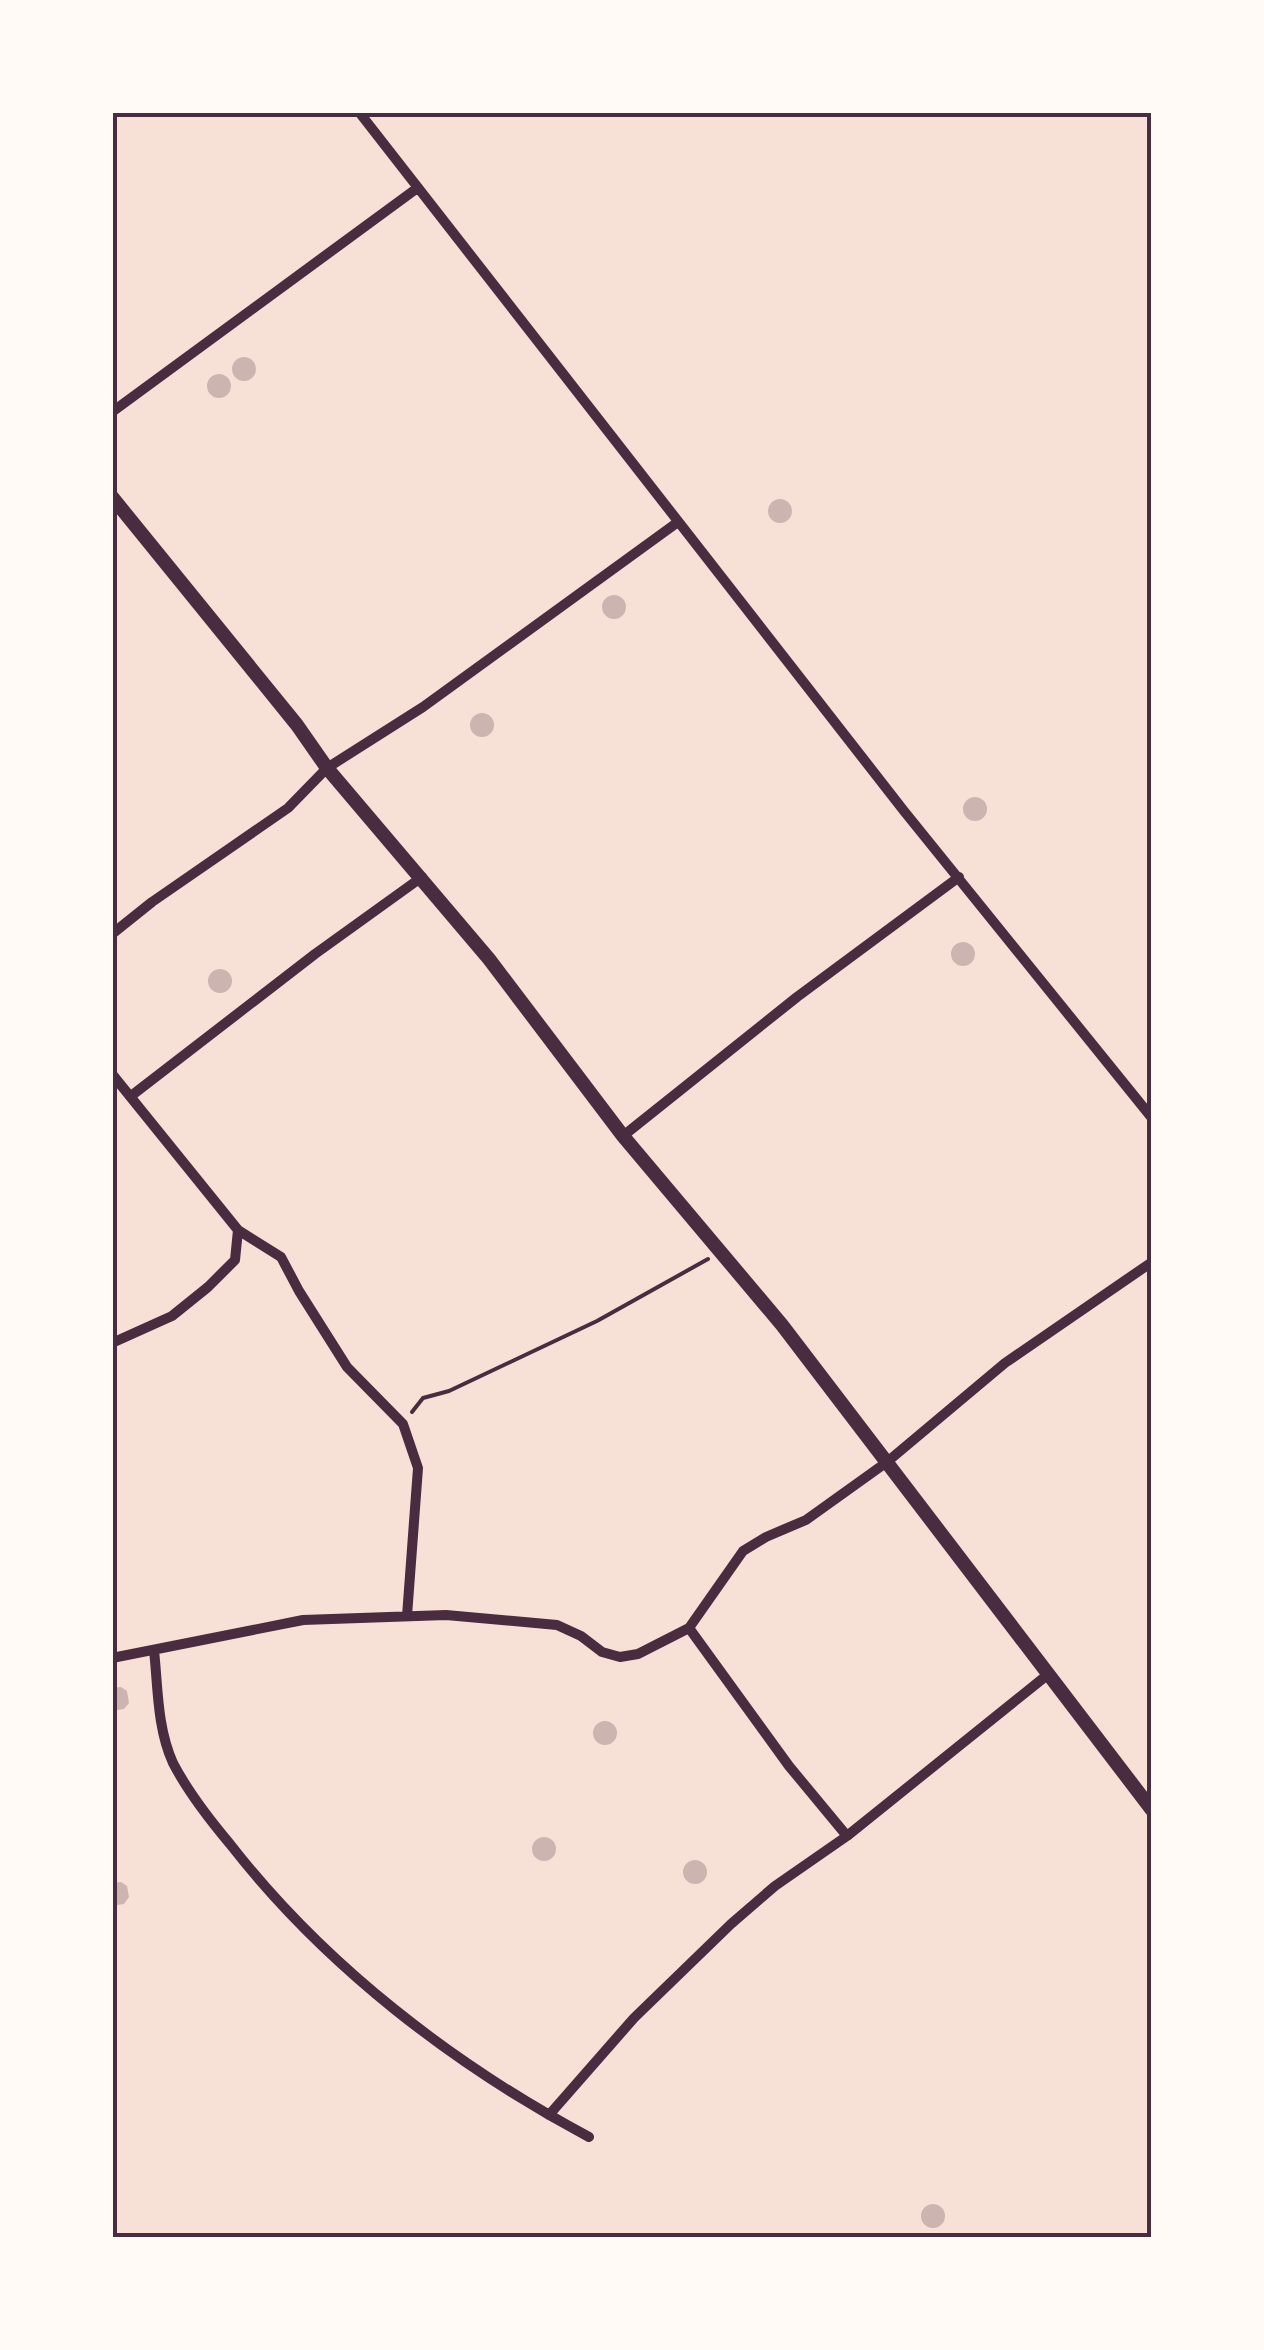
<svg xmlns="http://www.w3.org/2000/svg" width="1264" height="2350" font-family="'Open Sans',sans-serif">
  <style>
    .building { fill: #ccb4b1 }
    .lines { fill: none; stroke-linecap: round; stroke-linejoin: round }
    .path { stroke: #4a2c40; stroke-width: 4 }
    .minor { stroke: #4a2c40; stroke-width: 10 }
    .tertiary { stroke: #4a2c40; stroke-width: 14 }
    .neatline { fill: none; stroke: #4a2c40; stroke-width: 4 }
  </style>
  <rect width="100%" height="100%" fill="#f7e1d7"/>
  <path class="building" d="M232 369a12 12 0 1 1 24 0a12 12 0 1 1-24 0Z
    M207 386a12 12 0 1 1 24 0a12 12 0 1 1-24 0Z
    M768 511a12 12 0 1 1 24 0a12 12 0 1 1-24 0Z
    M602 607a12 12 0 1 1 24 0a12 12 0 1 1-24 0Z
    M470 725a12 12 0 1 1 24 0a12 12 0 1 1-24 0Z
    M963 809a12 12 0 1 1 24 0a12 12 0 1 1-24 0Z
    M951 954a12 12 0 1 1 24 0a12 12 0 1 1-24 0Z
    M208 981a12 12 0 1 1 24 0a12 12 0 1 1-24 0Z
    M121,1687L127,1691L129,1703L124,1709L117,1710L112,1709V1688Z
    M593 1733a12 12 0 1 1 24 0a12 12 0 1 1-24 0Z
    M532 1849a12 12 0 1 1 24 0a12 12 0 1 1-24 0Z
    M683 1872a12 12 0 1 1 24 0a12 12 0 1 1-24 0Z
    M121,1882L127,1886L129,1897L124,1904L117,1905L112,1904V1883Z
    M921 2216a12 12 0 1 1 24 0a12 12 0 1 1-24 0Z"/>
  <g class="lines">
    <path class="path" d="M412,1412L423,1398L449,1391L597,1321L708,1259"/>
    <path class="minor" d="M359,112L904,811L1152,1118
      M112,412L416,189
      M112,934L152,902L288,808L327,768L423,707L678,522
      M112,1074L238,1230L281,1257L299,1291L347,1367L403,1424L418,1468L407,1616
      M131,1096L315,954L422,877
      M623,1136L797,997L959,877
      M112,1343L172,1316L208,1287L235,1260L238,1230
      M689,1628L789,1766L847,1836
      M154,1650C158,1687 157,1728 173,1763C188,1792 209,1819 230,1844C325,1966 454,2065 589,2137
      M112,1658L303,1620L446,1615L557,1625L581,1636L602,1652L620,1657L638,1654L689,1628L743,1551L766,1537L806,1520L887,1462L1005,1363L1152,1262
      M549,2115L634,2018L731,1924L775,1886L847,1836L1046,1676"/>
    <path class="tertiary" d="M112,497L297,725L327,768L489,959L623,1136L782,1325L1152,1810"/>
  </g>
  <rect width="1264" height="2350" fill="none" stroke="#fffaf5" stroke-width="230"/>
  <rect x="115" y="115" width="1034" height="2120" class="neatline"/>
</svg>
